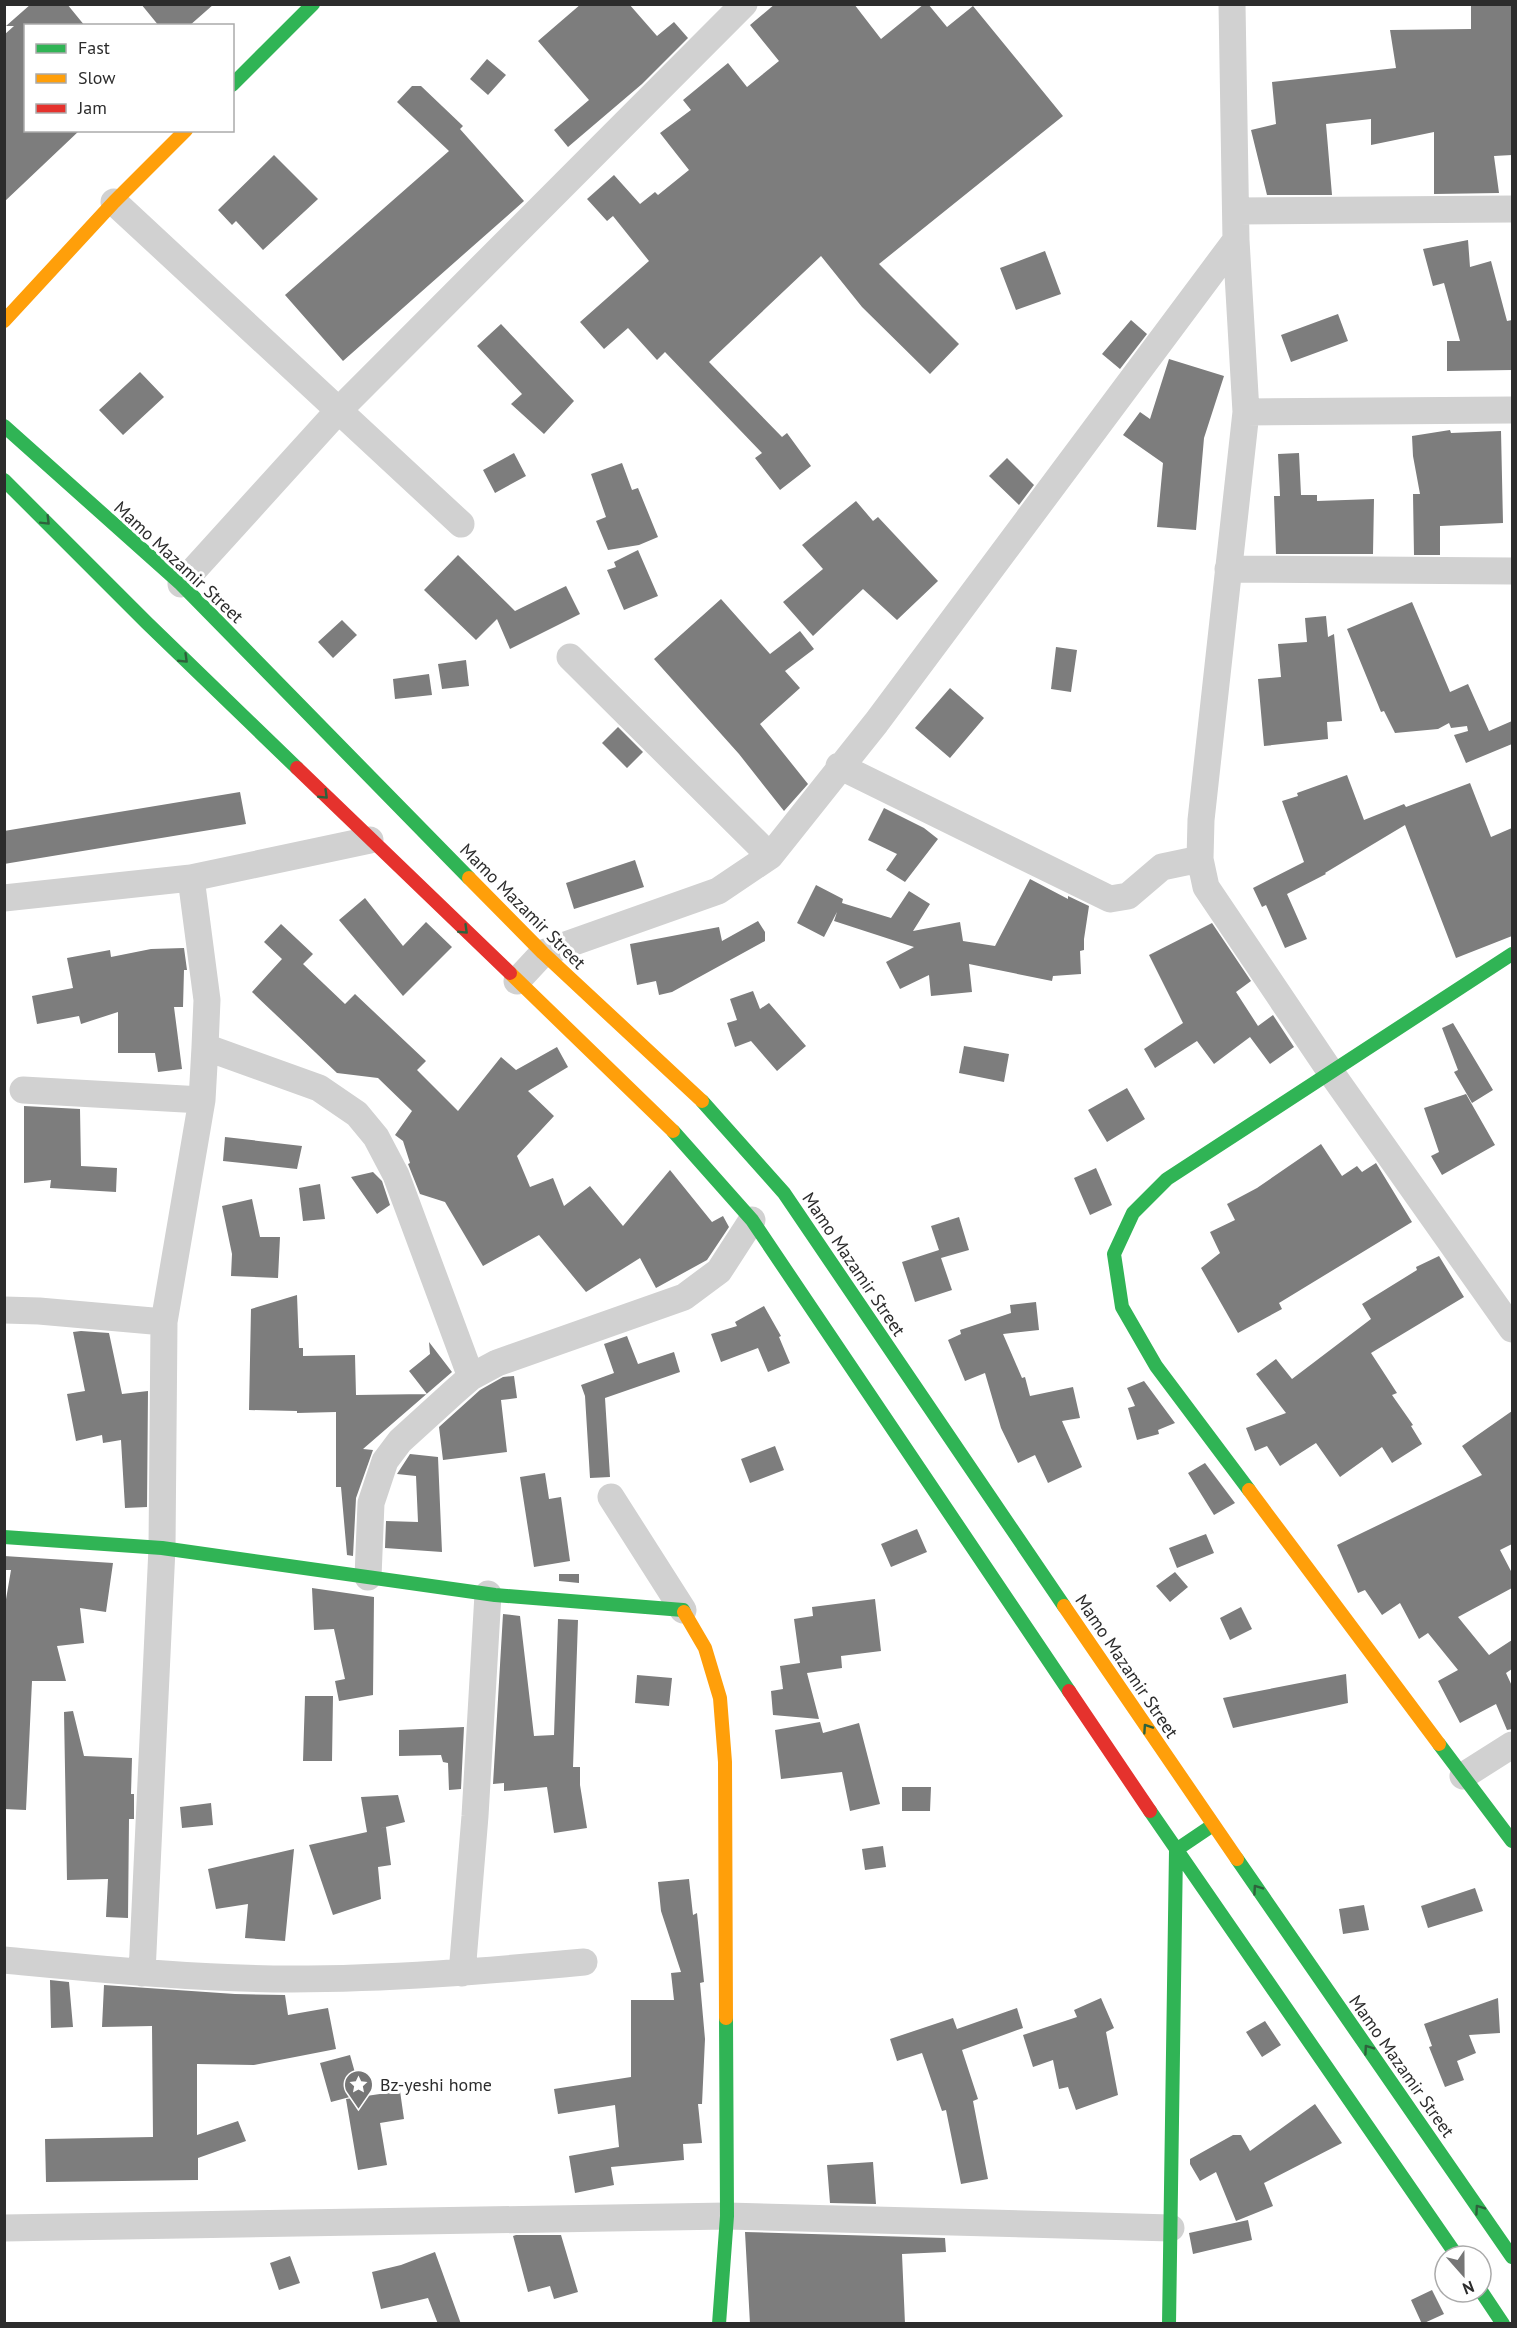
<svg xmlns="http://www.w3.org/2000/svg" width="1517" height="2328" font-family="'PT Sans',sans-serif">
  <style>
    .building { fill: #7d7d7d }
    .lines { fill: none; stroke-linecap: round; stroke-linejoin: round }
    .street { stroke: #d1d1d1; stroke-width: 27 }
    .fast { stroke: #30b455; stroke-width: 14 }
    .slow { stroke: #ff9f0a; stroke-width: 14 }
    .jam { stroke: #e5322d; stroke-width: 14 }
    .oneway { stroke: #2e623c }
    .labels { text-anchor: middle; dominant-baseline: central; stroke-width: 6; stroke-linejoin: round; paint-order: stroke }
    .street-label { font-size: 18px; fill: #2c2c2c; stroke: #fff }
    .poi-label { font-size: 18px; fill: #2c2c2c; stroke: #fff; text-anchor: start }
  </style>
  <rect width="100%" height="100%" fill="#fff"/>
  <path class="building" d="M31,4H67L85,26H26V130H80L4,202V35L14,26H6Z
    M141,4H214L189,26H159Z
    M581,4H629L657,36L674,22L688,38L642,84L568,147L554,130L589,100L538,41Z
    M775,4H854L881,39L924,4H928L947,27L973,6L1063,116L879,264L959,344L930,374L862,307L821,256L709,362L782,437L787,433L811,466L780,490L755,458L762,453L665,352L657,360L628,328L604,349L580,322L649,261L613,216L607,221L587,199L614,175L640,204L655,192L658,195L689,170L660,133L691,110L683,100L728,63L747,87L779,61L750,25Z
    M1471,4H1512V155L1494,156L1499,193L1434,194V132L1371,145V119L1326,124L1332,195H1267L1251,130L1276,124L1272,82L1396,68L1390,30L1471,29Z
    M487,59L506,75L488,95L470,79Z
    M412,86H421L463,126L460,129L524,201L343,361L285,295L449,151L397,102Z
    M274,155L318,199L263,250L236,221L232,225L218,210Z
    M1468,240L1470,267L1491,261L1507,321L1512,320V370L1447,371V341H1460L1444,283L1433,286L1423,249Z
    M1045,251L1061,294L1016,310L1000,268Z
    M1338,314L1348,341L1291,362L1281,335Z
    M1131,320L1147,334L1120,369L1102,354Z
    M501,324L574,401L544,434L511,404L522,394L477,346Z
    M1169,359L1224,376L1204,438L1196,530L1157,527L1163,463L1123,435L1140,412L1150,419Z
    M140,372L164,397L123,435L99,410Z
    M1450,430L1451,433L1501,431L1503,523L1440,526V555H1414L1413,494H1420L1413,456L1412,436Z
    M514,453L526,476L495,493L483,470Z
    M1299,453L1301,495H1317V501L1374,499L1373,554H1276L1274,496H1280L1278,454Z
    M1007,458L1034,485L1019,505L989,476Z
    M622,463L632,490L638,488L658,537L639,545L608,550L596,521L606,517L591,474Z
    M856,501L873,521L878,517L938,581L897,620L863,589L813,636L783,602L823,569L802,545Z
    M638,550L658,596L624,610L607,570L616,567L614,562Z
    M458,555L515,611L566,586L580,614L510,649L497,619L476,640L424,590Z
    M721,599L770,654L800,631L814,649L785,671L800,688L760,724L808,784L784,811L739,754L654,659Z
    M1412,602L1450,692L1468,684L1489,731L1512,721V744L1466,763L1454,735L1468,731L1467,726L1451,728L1449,723L1438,729L1395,733L1384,711L1381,712L1347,629Z
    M1326,616L1328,637L1334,634L1342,721L1327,722L1328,739L1264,746L1258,679L1281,677L1278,644L1307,642L1305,618Z
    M342,620L357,635L333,658L318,642Z
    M1056,647L1077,650L1071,692L1051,689Z
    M466,660L469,686L442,689L438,664Z
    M429,674L432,695L395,699L393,679Z
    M950,688L984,718L950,758L915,728Z
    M618,727L643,752L627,768L602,743Z
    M1347,775L1364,820L1404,804L1406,807L1470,783L1491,837L1512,828V936L1456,958L1405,825L1325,873L1326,874L1287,894L1307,939L1285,948L1266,905L1262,907L1253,888L1304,862L1282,801L1298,796L1297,793Z
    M240,792L246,824L4,864V831Z
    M884,808L924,828L938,839L905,882L886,870L897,854L868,840Z
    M635,860L644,887L574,909L566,883Z
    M1030,879L1068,899V896L1089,906L1084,939V950L1080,951L1081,974L1053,976L1052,981L969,964L972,992L931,996L929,975L900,989L886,962L914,947L834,921L837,912L824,937L797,923L816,885L843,899L842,903L891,918L909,891L930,904L913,931L960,922L963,941L995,946Z
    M365,898L403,946L426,922L452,947L403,996L339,920Z
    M758,921L765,932V941L672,992L659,995L656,981L637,985L630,944L719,927L722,941Z
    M1212,923L1251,981L1236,992L1258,1026L1273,1015L1294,1047L1270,1064L1250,1037L1214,1064L1197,1041L1155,1068L1144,1049L1183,1023L1149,955Z
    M281,924L313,954L303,964L345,1004L355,994L426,1061L417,1070L458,1111L501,1057L516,1070L557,1047L568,1067L528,1091L554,1116L517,1156L530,1187L553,1178L564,1206L590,1186L623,1226L670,1170L712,1222L723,1216L729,1227L707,1260L656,1288L640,1258L586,1292L539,1235L483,1266L445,1202L420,1194L408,1164L410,1163L403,1141L395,1135L412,1111L378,1078L337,1073L252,992L282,959L264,942Z
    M184,948L187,970H184L183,1007H174L182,1069L158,1072L155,1053H118V1012L81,1024L79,1016L37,1024L32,996L73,988L67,958L110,950L111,957L151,949Z
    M753,991L760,1009L769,1003L806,1046L777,1071L751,1041L735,1047L727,1023L737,1020L730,999Z
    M1453,1023L1493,1090L1472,1103L1454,1072L1458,1070L1442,1028Z
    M964,1046L1009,1054L1004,1082L959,1073Z
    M1127,1088L1145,1119L1107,1142L1088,1110Z
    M1466,1094L1495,1145L1442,1175L1431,1156L1439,1152L1424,1108Z
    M24,1106L80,1109L81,1166L117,1168L116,1192L50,1188L51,1180L24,1183Z
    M225,1137L302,1146L297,1169L223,1161Z
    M1321,1144L1342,1176L1357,1166L1362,1172L1376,1163L1412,1222L1279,1303L1282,1309L1238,1333L1201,1268L1220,1253L1210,1232L1235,1220L1227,1204L1257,1188Z
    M1096,1168L1112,1205L1090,1215L1074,1178Z
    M373,1172L382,1181L390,1205L377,1214L351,1177Z
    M320,1184L325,1219L303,1221L299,1188Z
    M252,1199L260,1237H280L278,1278L231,1276L232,1254L222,1206Z
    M959,1217L969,1250L941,1258L952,1290L915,1302L902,1262L939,1250L931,1226Z
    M1439,1256L1464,1297L1371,1353L1397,1393L1392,1395L1413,1425L1411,1426L1422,1444L1392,1463L1382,1447L1340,1477L1316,1443L1280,1466L1267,1446L1255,1451L1246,1428L1286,1413L1256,1374L1276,1359L1292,1379L1371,1319L1362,1304L1417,1270L1416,1267Z
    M297,1295L299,1348H303V1356L355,1355L356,1395L427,1394L409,1371L430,1354L429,1342L452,1372L363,1449L373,1450L356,1498L353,1556L347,1555L341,1487H336V1412L297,1413V1411L249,1410L251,1309Z
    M1036,1302L1039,1330L1003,1334L1022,1378L1025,1377L1030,1396L1073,1387L1080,1418L1062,1421L1082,1467L1048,1483L1035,1455L1018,1463L1001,1428L985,1373L965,1381L948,1340L961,1334L960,1330L1011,1313L1010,1305Z
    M764,1306L781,1336L779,1337L790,1363L768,1372L758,1348L721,1362L711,1334L737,1326L735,1322Z
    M81,1331L109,1333L122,1394L148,1391L147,1507L125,1508L121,1440L103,1443L102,1435L76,1441L67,1394L85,1391L73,1332Z
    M627,1336L638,1364L674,1352L680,1372L605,1398L610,1477L590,1478L585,1396L581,1385L614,1373L604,1344Z
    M514,1376L517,1398L501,1400L507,1452L443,1460L439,1427L480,1390L503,1377Z
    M1144,1381L1175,1423L1158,1430L1159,1434L1137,1440L1128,1408L1135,1406L1127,1388Z
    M1512,1411V1544L1500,1550L1512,1573V1588L1458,1617L1489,1655L1512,1640V1669L1506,1673L1512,1686V1729L1507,1730L1496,1704L1460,1723L1438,1681L1458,1670L1428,1633L1419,1639L1400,1603L1382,1615L1365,1590L1358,1593L1337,1545L1482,1475L1462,1446Z
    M775,1446L784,1470L750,1483L741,1459Z
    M410,1454L438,1457L442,1552L385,1548L386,1521L418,1522L416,1476L397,1474Z
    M1205,1463L1235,1503L1214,1515L1188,1473Z
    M545,1473L549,1499L561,1497L570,1561L534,1567L520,1477Z
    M917,1529L927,1552L891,1567L881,1544Z
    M1206,1534L1214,1553L1177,1568L1169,1548Z
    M4,1556L113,1563L106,1612L80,1608L84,1643L57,1646L66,1681H32L26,1810L4,1809V1611L11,1570H4Z
    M1175,1572L1188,1587L1170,1602L1156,1586Z
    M559,1574H579V1583L559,1581Z
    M312,1588L374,1597L373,1695L339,1701L335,1681L345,1679L334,1629L314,1630Z
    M875,1599L881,1651L841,1656L842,1668L807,1673L819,1719L773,1715L771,1691L783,1689L780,1666L800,1663L794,1619L813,1616L812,1607Z
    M1241,1607L1252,1629L1230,1640L1220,1618Z
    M503,1614L520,1616L534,1736L554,1735L558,1619L578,1620L573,1767H580V1785L587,1828L554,1833L547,1787L504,1791V1783L493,1784Z
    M1346,1674L1348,1703L1233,1728L1223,1698Z
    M637,1675L672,1678L669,1706L635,1703Z
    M305,1696H333L332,1761H303Z
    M73,1711L84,1756L132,1758L131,1794H134V1819H129L128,1918L106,1917L108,1879L67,1880L64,1712Z
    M820,1722L823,1733L859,1723L880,1804L850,1811L842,1772L781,1779L775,1730Z
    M464,1727L461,1789L449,1790L448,1763L443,1762L441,1755L399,1756V1730Z
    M902,1787H931L930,1811H902Z
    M398,1795L405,1822L378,1829L386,1827L391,1865L378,1867L381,1899L333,1915L309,1845L367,1832L361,1797Z
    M211,1803L213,1825L182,1828L180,1807Z
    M883,1846L886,1867L865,1870L862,1849Z
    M294,1849L285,1941L245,1938L248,1904L216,1909L208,1869Z
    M689,1879L693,1915L697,1913L704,1982L700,1983L705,2039L702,2104H698L702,2143L683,2144L684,2160L611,2167L614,2185L575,2193L569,2156L619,2147L615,2105L558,2114L554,2089L631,2077V2000H674L671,1973L681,1972L661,1911L658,1882Z
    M1475,1888L1483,1911L1428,1928L1421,1906Z
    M1364,1905L1369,1930L1343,1934L1339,1909Z
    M50,1980L69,1982L73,2027L51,2028Z
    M104,1985L235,1994L285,1995L288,2015L328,2008L336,2049L254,2065L197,2064V2135L238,2121L246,2141L198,2158V2180L46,2182L45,2139L153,2137L152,2026L102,2027Z
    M1101,1998L1114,2028L1106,2032L1118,2095L1076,2110L1068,2087L1059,2089L1053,2060L1033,2067L1023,2035L1077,2017L1074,2010Z
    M1498,1998L1500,2033L1469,2035L1476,2053L1457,2061L1464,2080L1445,2087L1429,2047L1432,2046L1424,2024Z
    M1017,2008L1023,2028L962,2050L978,2099L973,2101L988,2179L961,2184L946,2110L942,2111L922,2053L897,2061L890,2039L953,2018L957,2029Z
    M1265,2021L1281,2045L1262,2057L1246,2032Z
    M350,2055L361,2094L331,2102L320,2063Z
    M400,2091L404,2119L380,2123L387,2165L358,2170L346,2099Z
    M1315,2104L1342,2143L1264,2183L1273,2206L1236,2221L1216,2172L1200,2181L1190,2164V2159L1233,2135H1241L1250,2151Z
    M873,2162L876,2204L830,2203L827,2165Z
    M1248,2220L1252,2240L1193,2254L1189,2233Z
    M745,2232L945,2238L946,2252L902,2254L905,2324H750Z
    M516,2235H561L578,2292L554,2299L550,2286L528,2292L513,2236Z
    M435,2252L461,2324H438L428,2298L381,2309L372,2272L401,2265Z
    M290,2256L300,2283L279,2290L270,2263Z
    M1432,2290L1444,2314L1422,2324L1411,2300Z"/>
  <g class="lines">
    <path class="street" d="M1232,4L1236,240L1246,412L1201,820L1200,859L1206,887L1332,1074L1512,1329
      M114,202L461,524
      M1237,211L1512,209
      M1246,412L1512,410
      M1228,569L1512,571
      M181,584L338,411L744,4
      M570,657L770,856
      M839,766L1110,899L1128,896L1162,867L1200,859
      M4,898L191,878L370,840
      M517,981L543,953L718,891L770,856L876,723L1236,240
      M205,1047L319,1088L357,1114L376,1137L396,1175L471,1377
      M23,1090L202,1100
      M4,1310L39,1311L164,1322
      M611,1497L683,1610
      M368,1577L371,1503L385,1461L400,1441L455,1391L471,1377L497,1363L684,1297L719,1271L752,1220
      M1463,1776L1512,1745
      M4,1960C100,1969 196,1979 292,1979C389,1979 486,1971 584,1962
      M142,1973L162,1548L164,1322L202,1100L205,1047L207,1000L191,878
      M462,1973L475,1816L488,1594
      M4,2228L727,2216L1171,2228"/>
    <path class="fast" d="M232,85L313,4
      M4,426L181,584L469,878
      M4,480L147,623L297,768
      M702,1101L784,1193L1064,1606
      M673,1131L752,1220L1069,1691
      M1249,1490L1156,1366L1122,1307L1114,1254L1133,1213L1167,1179L1512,954
      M4,1537L162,1548L495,1595L683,1610L684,1612
      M1439,1744L1512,1841
      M1150,1811L1457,2256
      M1237,1859L1512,2257
      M1481,2291L1503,2324
      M719,2324L727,2216L726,2018
      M1169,2324L1176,1850L1213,1825"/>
    <path class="slow" d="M4,321L114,202L186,130
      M469,878L543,953L702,1101
      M510,973L673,1131
      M1249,1490L1439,1744
      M1064,1606L1237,1859
      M684,1612L705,1648L720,1698L725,1762L726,2018"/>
    <path class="jam" d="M297,768L510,973
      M1069,1691L1150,1811"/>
  </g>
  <defs><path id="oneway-chevron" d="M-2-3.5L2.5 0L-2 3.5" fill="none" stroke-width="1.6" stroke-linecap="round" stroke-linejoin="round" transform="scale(1.5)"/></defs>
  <g class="oneway">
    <use href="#oneway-chevron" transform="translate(46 521) rotate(45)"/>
    <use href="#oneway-chevron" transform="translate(184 659) rotate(44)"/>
    <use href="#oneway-chevron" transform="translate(324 795) rotate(44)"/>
    <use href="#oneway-chevron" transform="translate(464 930) rotate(44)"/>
    <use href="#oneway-chevron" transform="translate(1147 1728) rotate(-124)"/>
    <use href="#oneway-chevron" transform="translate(1257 1889) rotate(-125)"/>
    <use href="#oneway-chevron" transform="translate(1368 2049) rotate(-125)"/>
    <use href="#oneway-chevron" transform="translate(1479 2209) rotate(-125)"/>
  </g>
  <defs>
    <symbol id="sight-pin" viewBox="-11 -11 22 30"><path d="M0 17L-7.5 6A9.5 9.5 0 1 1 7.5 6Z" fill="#767676" stroke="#fff"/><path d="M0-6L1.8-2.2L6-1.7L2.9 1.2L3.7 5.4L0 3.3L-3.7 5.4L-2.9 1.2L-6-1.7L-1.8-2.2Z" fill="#fff"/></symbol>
  </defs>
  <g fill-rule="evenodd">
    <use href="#sight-pin" x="342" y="2068" width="33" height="45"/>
  </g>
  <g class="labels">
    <g class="street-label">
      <text transform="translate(179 562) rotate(43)">Mamo Mazamir Street</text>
      <text transform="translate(523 906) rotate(45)">Mamo Mazamir Street</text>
      <text transform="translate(854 1264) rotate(56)">Mamo Mazamir Street</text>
      <text transform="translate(1127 1666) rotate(56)">Mamo Mazamir Street</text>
      <text transform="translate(1402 2066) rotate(55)">Mamo Mazamir Street</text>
    </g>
    <g class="poi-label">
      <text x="380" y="2084">Bz-yeshi home</text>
    </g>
  </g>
  <rect width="1517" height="2328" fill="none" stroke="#2c2c2c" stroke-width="12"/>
  <rect x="24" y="24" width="210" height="108" fill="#ffffff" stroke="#ababab" stroke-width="1.5"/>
  <rect x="36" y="44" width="30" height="9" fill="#30b455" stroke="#ababab" stroke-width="1.5"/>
  <text x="78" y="54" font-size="18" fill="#2c2c2c">Fast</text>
  <rect x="36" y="74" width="30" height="9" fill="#ff9f0a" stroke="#ababab" stroke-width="1.5"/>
  <text x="78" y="84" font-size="18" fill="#2c2c2c">Slow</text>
  <rect x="36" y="104" width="30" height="9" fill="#e5322d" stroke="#ababab" stroke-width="1.5"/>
  <text x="78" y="114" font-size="18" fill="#2c2c2c">Jam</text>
  <g transform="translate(1463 2274) rotate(159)"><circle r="28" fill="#ffffff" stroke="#ababab" stroke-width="1.5"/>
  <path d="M0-4.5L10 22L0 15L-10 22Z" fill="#767676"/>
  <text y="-9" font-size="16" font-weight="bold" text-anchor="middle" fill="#2c2c2c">N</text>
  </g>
</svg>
